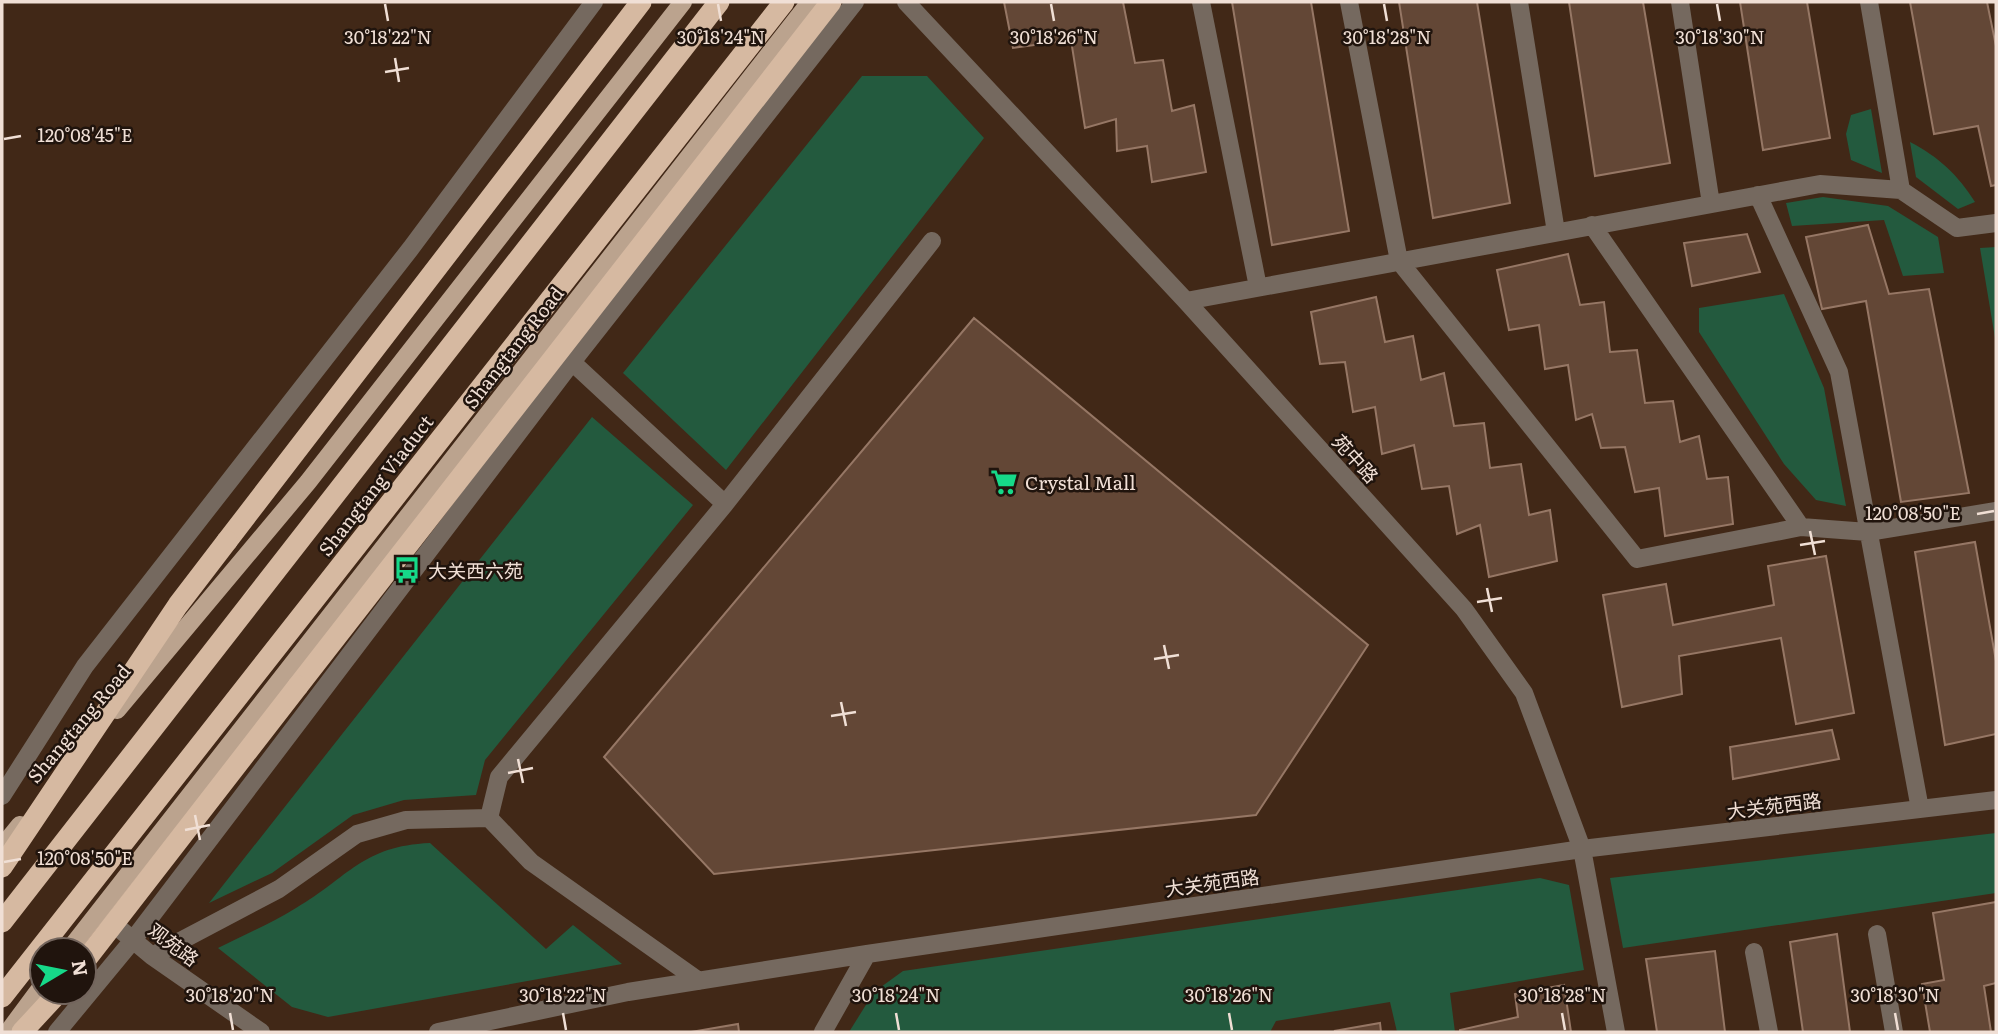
<svg xmlns="http://www.w3.org/2000/svg" width="1998" height="1034" font-family="Literata,'Noto Sans SC',serif">
  <style>
    .green { fill: #235a3e }
    .building { fill: #634736; stroke: #967765; stroke-width: 2 }
    .lines { fill: none; stroke-linecap: round; stroke-linejoin: round }
    .minor { stroke: #75695f; stroke-width: 18 }
    .major { stroke: #bba38e; stroke-width: 18 }
    .highway { stroke: #d6b9a1; stroke-width: 21 }
    .highway-bridge { stroke: #d6b9a1; stroke-width: 21 }
    .ticks { fill: none; stroke: #f0dfd5; stroke-width: 2.5 }
    .labels { text-anchor: middle; dominant-baseline: central; stroke-width: 5; stroke-linejoin: round; paint-order: stroke }
    .street-label { font-size: 19px; fill: #f0dfd5; stroke: #20140d }
    .poi-label { font-size: 19px; fill: #f0dfd5; stroke: #20140d; text-anchor: start }
    .ticks-label { font-size: 18px; text-anchor: middle; fill: #f0dfd5; stroke: #20140d; stroke-width: 5; stroke-linejoin: round; paint-order: stroke }
  </style>
  <rect width="100%" height="100%" fill="#412817"/>
  <path class="green" d="M862,76H927L984,138L726,470L623,373Z
    M1871,109L1882,173L1851,160L1846,134L1851,115Z
    M1910,142C1939,157 1958,175 1975,202L1958,209L1916,177Z
    M1823,197L1888,206L1938,237L1944,273L1903,276L1884,220L1792,226L1786,203Z
    M1996,247V344L1980,248Z
    M1784,294L1824,388L1846,506L1816,500L1784,464L1699,332V308Z
    M592,417L693,505L485,760L476,795L404,800L353,815L272,873L209,903Z
    M1996,833V893L1623,948L1610,878Z
    M430,843L546,949L573,925L622,964L328,1017L292,1007L218,948C244,935 272,923 296,908C349,877 362,846 430,843Z
    M1540,878L1569,885L1584,970L1450,993L1455,1032H1397L1390,1002L1276,1021L1270,1032H849L874,992L903,971Z"/>
  <path class="building" d="M1004,2H1123L1135,63L1163,60L1172,111L1194,105L1206,172L1152,182L1147,146L1117,151L1116,119L1085,128L1071,40L1013,48Z
    M1232,2H1311L1349,231L1272,245Z
    M1399,2H1477L1510,203L1433,218Z
    M1569,2H1643L1670,163L1595,176Z
    M1740,2H1807L1830,138L1763,150Z
    M1910,2H1987L1996,46V185L1991,186L1978,126L1934,134Z
    M1868,225L1889,294L1929,289L1969,493L1901,502L1866,301L1822,309L1806,237Z
    M1747,234L1760,272L1692,286L1684,243Z
    M1568,254L1580,305L1604,302L1610,352L1637,350L1645,403L1673,401L1680,442L1699,436L1707,479L1728,477L1733,524L1665,536L1659,488L1635,492L1625,447L1601,448L1592,414L1576,420L1568,365L1545,369L1539,325L1509,330L1497,270Z
    M1376,297L1385,342L1413,336L1421,380L1444,373L1454,426L1484,423L1490,468L1521,464L1529,515L1550,510L1557,561L1489,577L1480,525L1457,534L1449,486L1422,489L1414,445L1382,454L1375,407L1353,412L1345,362L1320,364L1311,312Z
    M974,318L1368,645L1256,815L714,874L604,757Z
    M1975,542L1996,661V734L1945,745L1915,552Z
    M1826,556L1854,713L1796,724L1781,638L1679,656L1682,694L1622,707L1603,595L1666,584L1673,625L1774,605L1768,566Z
    M1832,730L1839,759L1733,779L1730,747Z
    M1996,902V983L1984,986L1991,1032H1930L1922,984L1944,980L1933,913Z
    M1837,934L1850,1032H1803L1790,942Z
    M1715,951L1725,1032H1657L1646,959Z
    M1564,985L1571,1032H1460V1030L1518,1017L1515,994Z
    M1380,1023L1381,1032L1334,1031Z
    M738,1024L739,1032H691Z"/>
  <g class="lines">
    <path class="minor" d="M906,2L1186,301L1464,609L1524,693L1582,849L1616,1032
      M1201,2L1258,287
      M1349,2L1399,261L1637,559L1801,527L1868,532L1996,511
      M1519,2L1556,232
      M1680,2L1711,204
      M1869,2L1901,190
      M1758,195L1839,372L1920,809
      M1592,225L1801,527
      M1186,301L1820,184L1901,190L1957,228L1996,223
      M572,362L725,504
      M2,796L85,666L411,248L594,2
      M103,915L152,956L261,1032
      M1877,934L1894,1032
      M1754,952L1769,1032
      M152,956L279,889L357,834L406,820L489,818
      M699,981L531,862L489,818L499,777L725,504L932,241
      M57,1032L133,940L572,362L855,2
      M438,1032L628,992L867,954L1582,849L1996,800
      M823,1032L867,954"/>
    <path class="major" d="M117,710L308,482L683,2
      M2,847L20,825
      M69,950L810,2
      M8,1032L42,986"/>
    <path class="highway" d="M227,541L641,2
      M298,686L831,2
      M2,922L719,2
      M2,997L784,2
      M22,1032L59,992"/>
    <path class="highway-bridge" d="M2,867L178,605L227,541
      M84,962L298,686"/>
  </g>
  <path class="ticks" d="M385,4L388,21M718,4L721,21M1051,4L1054,21M1384,4L1387,21M1717,4L1720,21M395,58L399,82M385,72L409,68M4,139L21,136M1977,514L1994,511M1810,531L1815,555M1800,545L1825,541M1487,588L1492,612M1477,602L1502,598M1164,645L1169,669M1154,659L1179,655M841,702L846,726M831,716L856,712M518,759L523,783M508,773L533,768M195,815L200,840M185,830L210,825M4,862L21,859M230,1013L233,1030M563,1013L566,1030M896,1013L899,1030M1229,1013L1232,1030M1562,1013L1565,1030M1895,1013L1898,1030"/>
  <defs>
    <symbol id="supermarket-bare" viewBox="-9 -9 18 18"><path d="M-6-5.5h2.5l.6 2H6L4.5 2H-2.5L-4.4-4H-6ZM-1.5 3.2a1.3 1.3 0 1 0 .1 0ZM3 3.2a1.3 1.3 0 1 0 .1 0Z" fill="#16d989" stroke="#20140d" stroke-width="2.5" paint-order="stroke"/></symbol>
    <symbol id="bus-bare" viewBox="-9 -9 18 18"><path d="M-5-6H5V4H4V6H2V4H-2V6H-4V4H-5ZM-3.5-4V0h7V-4ZM-3.5 1.2v1.5H-2V1.2ZM2 1.2v1.5H3.5V1.2Z" fill="#16d989" stroke="#20140d" stroke-width="2.5" paint-order="stroke"/></symbol>
  </defs>
  <g fill-rule="evenodd">
    <use href="#supermarket-bare" x="985" y="463" width="38" height="38"/>
    <use href="#bus-bare" x="388" y="551" width="38" height="38"/>
  </g>
  <g class="labels">
    <g class="street-label">
      <text transform="translate(513 347) rotate(-52)">Shangtang Road</text>
      <text transform="translate(1356 458) rotate(48)">苑中路</text>
      <text transform="translate(375 485) rotate(-52)">Shangtang Viaduct</text>
      <text transform="translate(78 723) rotate(-50)">Shangtang Road</text>
      <text transform="translate(1774 805) rotate(-7)">大关苑西路</text>
      <text transform="translate(1212 882) rotate(-8)">大关苑西路</text>
      <text transform="translate(174 944) rotate(37)">观苑路</text>
    </g>
    <g class="poi-label">
      <text x="1025" y="482">Crystal Mall</text>
      <text x="428" y="570">大关西六苑</text>
    </g>
  </g>
  <g class="ticks-label">
    <text x="388" y="44">30°18'22"N</text>
    <text x="721" y="44">30°18'24"N</text>
    <text x="1054" y="44">30°18'26"N</text>
    <text x="1387" y="44">30°18'28"N</text>
    <text x="1720" y="44">30°18'30"N</text>
    <text x="85" y="142">120°08'45"E</text>
    <text x="1913" y="520">120°08'50"E</text>
    <text x="85" y="865">120°08'50"E</text>
    <text x="230" y="1002">30°18'20"N</text>
    <text x="563" y="1002">30°18'22"N</text>
    <text x="896" y="1002">30°18'24"N</text>
    <text x="1229" y="1002">30°18'26"N</text>
    <text x="1562" y="1002">30°18'28"N</text>
    <text x="1895" y="1002">30°18'30"N</text>
  </g>
  <rect width="1998" height="1034" fill="none" stroke="#f0dfd5" stroke-width="7"/>
  <g transform="translate(63 971) rotate(80)"><circle r="33" fill="#20140d" stroke="#73655d" stroke-width="2"/>
  <path d="M0-5L12 26L0 18L-12 26Z" fill="#16d989"/>
  <text y="-10" font-size="19" font-weight="bold" text-anchor="middle" fill="#f0dfd5">N</text>
  </g>
</svg>
